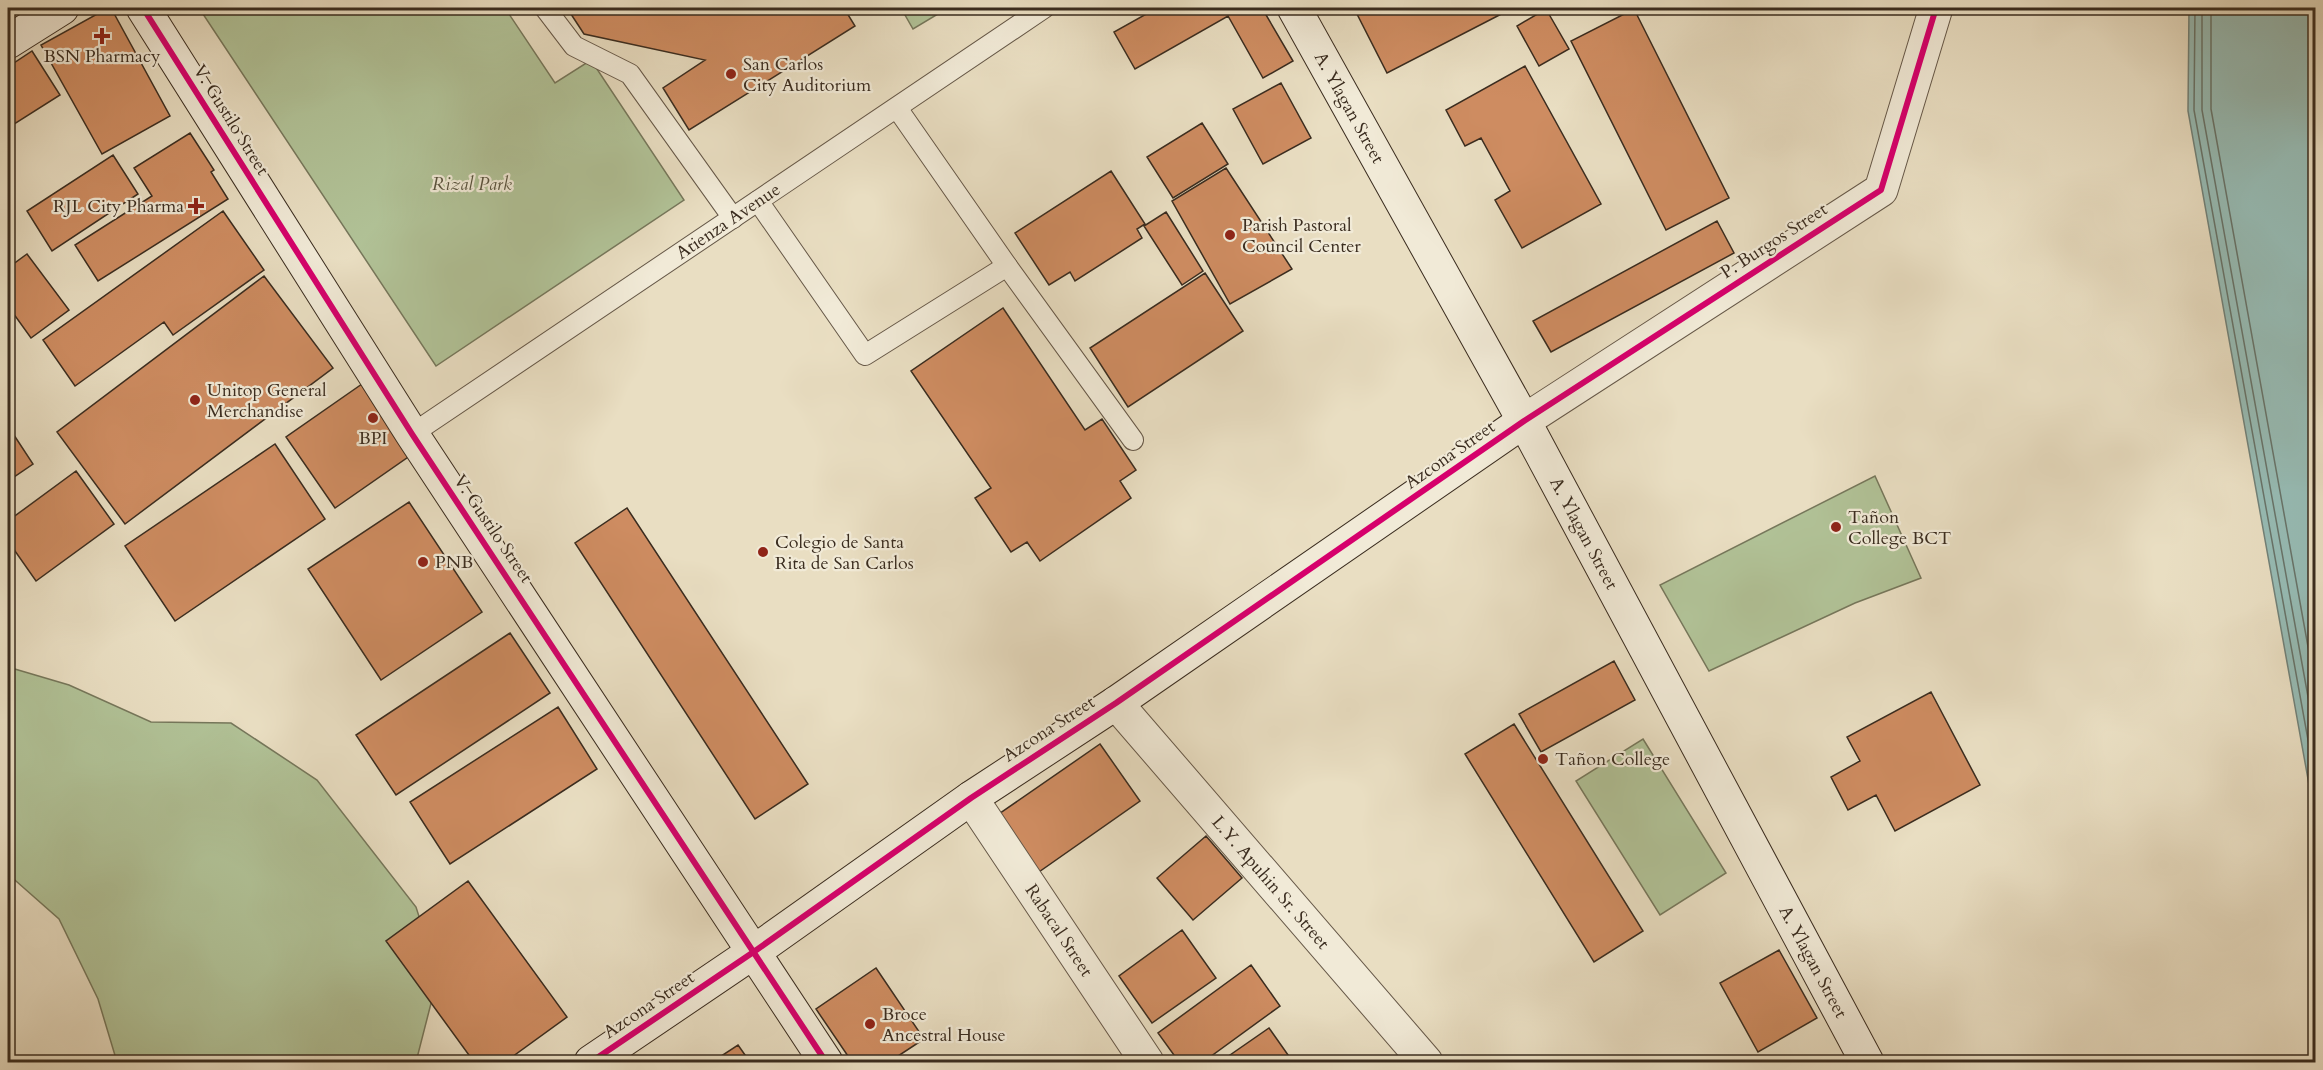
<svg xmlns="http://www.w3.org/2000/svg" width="2323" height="1070" font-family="Cardo,serif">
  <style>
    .green { fill: #b1c297; stroke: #76775b; stroke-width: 1.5 }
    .water { fill: #97bcb5; stroke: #728279; stroke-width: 1.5 }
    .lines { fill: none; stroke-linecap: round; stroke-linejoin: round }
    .shore { stroke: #68746a; stroke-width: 1.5 }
    .building { fill: #ce8c61; stroke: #3a2c1f; stroke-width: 1.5 }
    .lane-casing { stroke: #665848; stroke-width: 22 }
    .street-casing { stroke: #665848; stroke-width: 35 }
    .secondary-casing { stroke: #3a2c1f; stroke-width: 35 }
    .lane { stroke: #f1ead7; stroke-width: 20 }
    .street { stroke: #f1ead7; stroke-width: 33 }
    .secondary { stroke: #f1ead7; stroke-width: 33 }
    .cycleway-casing { stroke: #f1ead7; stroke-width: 10 }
    .cycleway { stroke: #d6006c; stroke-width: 6 }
    .poi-dot { fill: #8f2418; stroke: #f1ead7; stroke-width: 2 }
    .labels { text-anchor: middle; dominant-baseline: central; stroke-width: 4.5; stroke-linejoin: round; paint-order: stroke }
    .poi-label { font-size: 18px; fill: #3a2c1f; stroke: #f1ead7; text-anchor: start }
    .street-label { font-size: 18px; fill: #3a2c1f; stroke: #f1ead7 }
    .park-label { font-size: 18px; font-style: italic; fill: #58523d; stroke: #f1ead7 }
  </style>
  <rect width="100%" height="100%" fill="#e9dec2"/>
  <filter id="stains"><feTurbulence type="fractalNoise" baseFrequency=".00333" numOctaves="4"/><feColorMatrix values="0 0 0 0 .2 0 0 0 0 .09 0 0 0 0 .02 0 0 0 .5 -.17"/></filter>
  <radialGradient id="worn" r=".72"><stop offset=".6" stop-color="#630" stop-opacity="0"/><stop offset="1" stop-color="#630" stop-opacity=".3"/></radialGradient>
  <path class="green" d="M199,8H505L555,83L591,60L684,200L436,366Z
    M901,8H948L913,29Z
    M1875,476L1921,578L1855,603L1709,671L1660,585Z
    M8,667L69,685L151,722L231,723L317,780L416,907L438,976L416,1062H117L98,999L59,919L8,874Z
    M1643,739L1726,873L1660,915L1576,781Z"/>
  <path class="water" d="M2189,8H2315V818L2188,111Z"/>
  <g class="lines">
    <path class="shore" d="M2195,8L2194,110L2316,784
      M2202,8V110L2316,741
      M2211,8V109L2316,691"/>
  </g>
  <path class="building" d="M108,8H111L170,116L102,154L41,45Z
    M567,8H844L855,26L689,130L663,88L705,60L584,34Z
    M1157,8H1262L1293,61L1263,78L1228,16L1135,69L1114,32Z
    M1369,8H1513L1387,73L1357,14Z
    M1546,9L1569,49L1539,66L1517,26Z
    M1634,9L1729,198L1666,230L1571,41Z
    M32,51L60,95L8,128V67Z
    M1525,66L1601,204L1522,248L1495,200L1510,191L1481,138L1465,146L1446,110Z
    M1281,83L1311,138L1263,164L1233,109Z
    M1202,123L1228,164L1173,198L1147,157Z
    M190,133L214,170L211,172L228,199L98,281L75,245L152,196L134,168Z
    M113,155L138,194L52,251L27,211Z
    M1226,168L1292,269L1230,304L1172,201Z
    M1111,171L1145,224L1137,229L1142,238L1075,281L1070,272L1049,285L1015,233Z
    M223,211L264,270L173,335L164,322L75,386L43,340Z
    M1166,212L1203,271L1182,285L1144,226Z
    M1717,221L1734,253L1551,352L1533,321Z
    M27,254L69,310L31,338L8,306V268Z
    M1205,273L1243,331L1128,407L1090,348Z
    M264,276L333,368L125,524L57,432Z
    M1003,308L1085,430L1102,419L1136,470L1120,481L1131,498L1040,561L1027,542L1011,552L975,498L991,488L911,371Z
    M362,384L411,455L335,508L286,437Z
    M8,426L33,464L8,481Z
    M275,444L325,519L175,621L125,546Z
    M76,471L114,524L36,581L8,541V521Z
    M409,502L482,612L381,680L308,569Z
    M627,508L808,784L755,819L575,543Z
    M510,633L550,693L396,795L356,735Z
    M1614,661L1635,700L1541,752L1519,714Z
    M1931,692L1980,785L1895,831L1876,795L1848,810L1831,777L1860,761L1847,737Z
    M558,707L597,769L450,864L410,802Z
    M1514,724L1643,931L1594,962L1465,754Z
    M1100,744L1140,801L1036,874L996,816Z
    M1206,836L1242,878L1193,920L1157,878Z
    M468,881L567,1017L505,1062H474L386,941Z
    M1182,930L1216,978L1152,1023L1119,976Z
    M1779,950L1817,1018L1758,1052L1720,983Z
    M1251,965L1280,1006L1203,1062H1179L1158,1033Z
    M876,968L924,1039L889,1062H852L816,1009Z
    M1269,1028L1293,1062H1220Z
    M738,1045L750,1062H712Z"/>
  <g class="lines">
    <defs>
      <g id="lane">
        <path d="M545,8L574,46L630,74L733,218"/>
        <path d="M897,108L1007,266L1133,440"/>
        <path d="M758,201L865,355L1007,266"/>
        <path id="s1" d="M412,434L1044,8"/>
      </g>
      <g id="street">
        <path d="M1524,421L1881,190L1936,8"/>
        <path id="s2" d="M1116,703L1426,1062"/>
        <path id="s3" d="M971,798L1147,1062"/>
      </g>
      <g id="secondary">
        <path d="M143,8L412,434L826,1062"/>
        <path id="s4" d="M1294,8L1524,421L1867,1062"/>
        <path d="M8,42L62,8"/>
        <path d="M591,1062L755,951L971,798L1116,703L1524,421"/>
      </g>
    </defs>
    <use href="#lane" class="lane-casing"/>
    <use href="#street" class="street-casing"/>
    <use href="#secondary" class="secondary-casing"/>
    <use href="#lane" class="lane"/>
    <use href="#street" class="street"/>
    <use href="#secondary" class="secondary"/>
    <defs>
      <path id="cycleway" d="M143,8L412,434L826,1062
        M591,1062L755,951L971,798L1116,703L1524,421L1881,190L1936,8"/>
    </defs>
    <use href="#cycleway" class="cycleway-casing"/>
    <use href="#cycleway" class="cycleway"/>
  </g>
  <g class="poi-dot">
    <path d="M99 27h6v6h6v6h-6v6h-6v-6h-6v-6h6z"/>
    <circle cx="731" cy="74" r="6"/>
    <path d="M193 197h6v6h6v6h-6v6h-6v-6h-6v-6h6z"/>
    <circle cx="1230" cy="235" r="6"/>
    <circle cx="195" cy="400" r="6"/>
    <circle cx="373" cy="418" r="6"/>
    <circle cx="1836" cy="527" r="6"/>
    <circle cx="763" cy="552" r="6"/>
    <circle cx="423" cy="562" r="6"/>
    <circle cx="1543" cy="759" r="6"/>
    <circle cx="870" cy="1024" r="6"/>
  </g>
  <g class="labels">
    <g class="poi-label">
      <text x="102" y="56" text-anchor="middle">BSN Pharmacy</text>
      <text x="743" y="64">San Carlos<tspan x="743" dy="21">City Auditorium</tspan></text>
      <text x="184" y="206" text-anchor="end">RJL City Pharma</text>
      <text x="1242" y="225">Parish Pastoral<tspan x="1242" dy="21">Council Center</tspan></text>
      <text x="207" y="390">Unitop General<tspan x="207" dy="21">Merchandise</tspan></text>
      <text x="373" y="438" text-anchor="middle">BPI</text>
      <text x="1848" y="517">Tañon<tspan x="1848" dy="21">College BCT</tspan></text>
      <text x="775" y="542">Colegio de Santa<tspan x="775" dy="21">Rita de San Carlos</tspan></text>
      <text x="435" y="562">PNB</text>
      <text x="1555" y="759">Tañon College</text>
      <text x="882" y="1014">Broce<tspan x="882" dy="21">Ancestral House</tspan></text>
    </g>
    <g class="street-label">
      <text stroke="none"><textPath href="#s4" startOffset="114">A. Ylagan Street</textPath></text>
      <text transform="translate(231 120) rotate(58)">V. Gustilo Street</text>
      <text stroke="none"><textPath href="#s1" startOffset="381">Atienza Avenue</textPath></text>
      <text transform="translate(1774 241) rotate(-33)">P. Burgos Street</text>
      <text transform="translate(1450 455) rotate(-35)">Azcona Street</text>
      <text transform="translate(493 529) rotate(56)">V. Gustilo Street</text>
      <text stroke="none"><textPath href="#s4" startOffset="600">A. Ylagan Street</textPath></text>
      <text transform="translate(1049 729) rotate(-33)">Azcona Street</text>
      <text stroke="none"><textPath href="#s2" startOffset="237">L.Y. Apuhin Sr. Street</textPath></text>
      <text stroke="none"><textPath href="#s3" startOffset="159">Rabacal Street</textPath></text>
      <text stroke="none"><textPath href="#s4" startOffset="1086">A. Ylagan Street</textPath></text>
      <text transform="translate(649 1005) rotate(-34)">Azcona Street</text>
    </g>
    <g class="park-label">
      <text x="472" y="184">Rizal Park</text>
    </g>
  </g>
  <rect width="2323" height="1070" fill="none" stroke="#e9dec2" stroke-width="30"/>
  <rect x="9" y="9" width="2305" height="1052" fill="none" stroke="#3a2c1f" stroke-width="3"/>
  <rect x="15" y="15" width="2293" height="1040" fill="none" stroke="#3a2c1f" stroke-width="1.5"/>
  <rect width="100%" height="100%" filter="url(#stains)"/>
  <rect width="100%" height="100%" fill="url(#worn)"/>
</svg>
